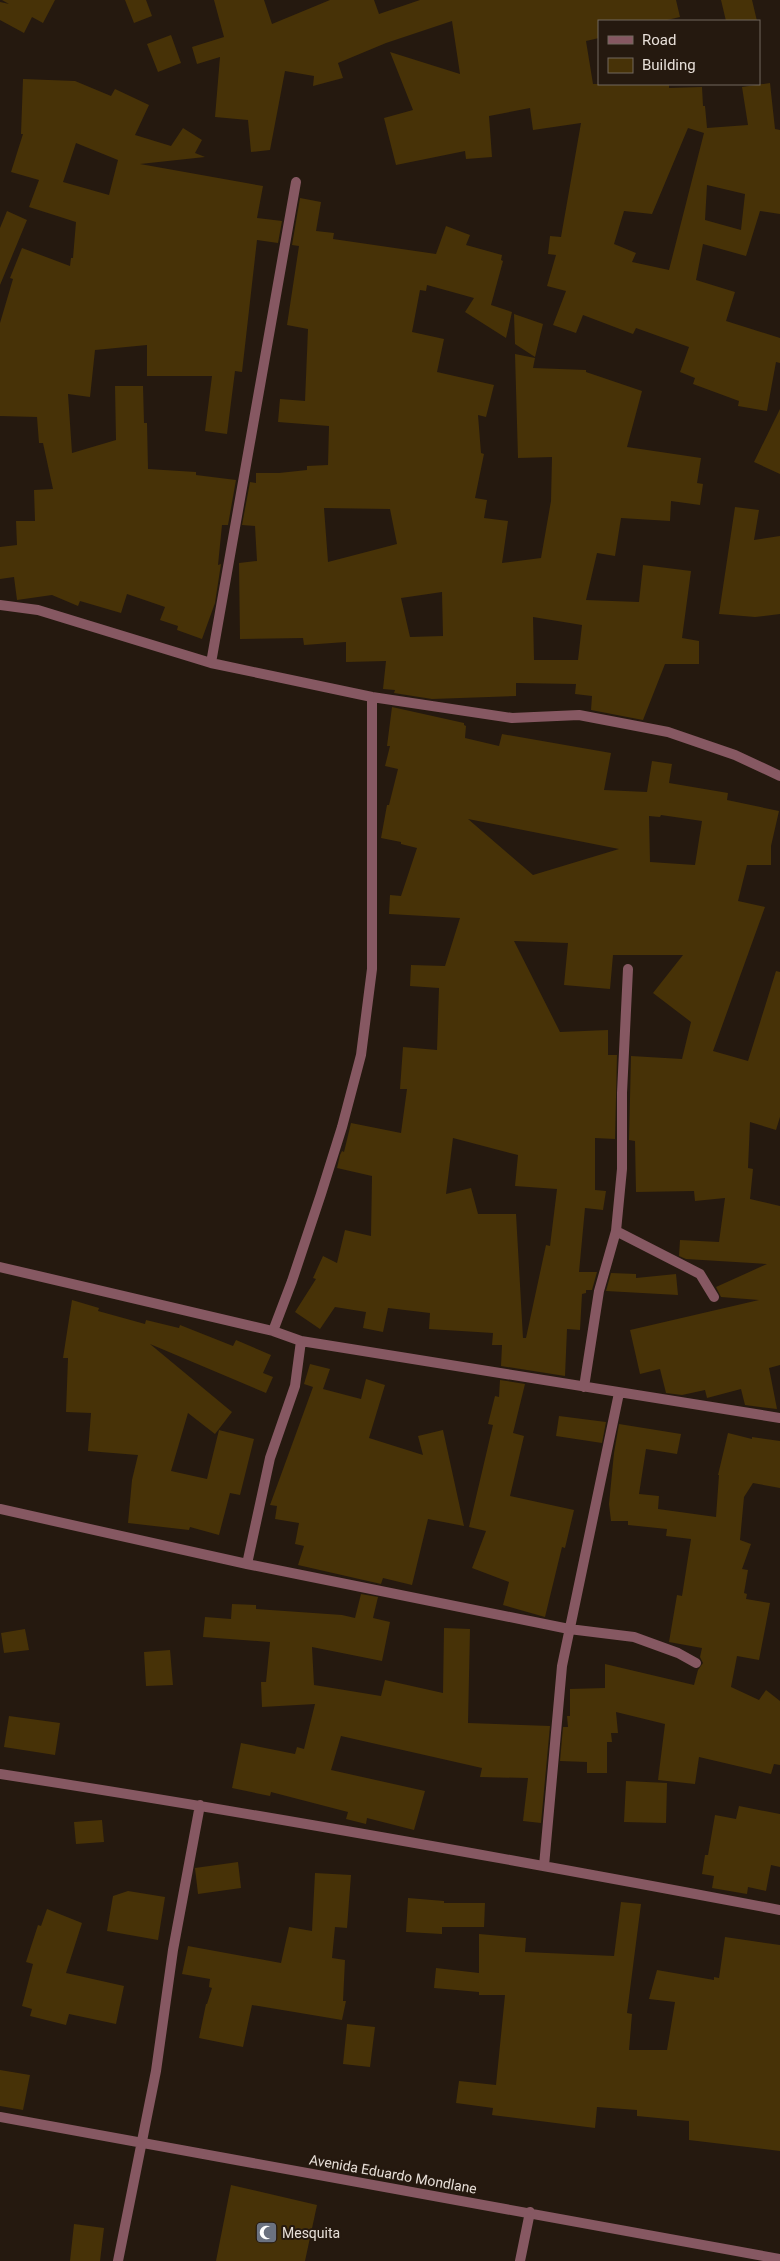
<svg xmlns="http://www.w3.org/2000/svg" width="780" height="2261" font-family="Roboto,sans-serif">
  <style>
    .building { fill: #473207; fill-rule: evenodd }
    .lines { fill: none; stroke-linecap: round; stroke-linejoin: round }
    .minor { stroke: #865862; stroke-width: 10 }
    .labels { text-anchor: middle; dominant-baseline: central; stroke-width: 4; stroke-linejoin: round; paint-order: stroke }
    .street-label { font-size: 14px; fill: #e7dfd8; stroke: #25190f }
    .poi-label { font-size: 14px; fill: #e7dfd8; stroke: #25190f; text-anchor: start }
  </style>
  <rect width="100%" height="100%" fill="#25190f"/>
  <path class="building" d="M2,0H55L43,23L32,17L24,33L0,20V2L9,4Z
    M125,0H146L152,16L134,23Z
    M214,0H264L272,24L330,0H374L379,14L420,0H676L680,17L663,21H599V38L586,41L593,84H669V88L702,87L703,106H705L707,128L748,125L742,87L770,83L775,129L780,130V214L760,211L746,256L703,244L696,280L735,292L726,321L780,338V363L776,362L767,411L738,406L739,401L693,384L695,378L680,372L689,347L636,328L633,334L583,315L576,333L553,325L566,291L547,286L556,255L548,254L550,236L561,237L581,123L533,130L530,108L489,116L492,157L466,159L465,151L396,165L384,118L413,110L390,52L460,74L452,21L386,43L338,63L343,78L313,86L314,76L285,71L270,150L251,152L248,120L215,117L220,57L197,64L192,47L224,37ZM688,128L704,133L669,270L632,262L636,253L614,244L624,211L652,214ZM707,185L745,194L741,230L705,220Z
    M721,0H752L757,21H726Z
    M171,35L181,63L158,72L147,44Z
    M23,79L75,81L111,96L115,89L149,105L135,135L171,146L183,128L202,140L195,153L205,157L140,164L263,186L257,218L282,221L278,243L257,240L242,372L235,371L227,434L205,431L212,376H147V345L95,350L90,397L68,394L72,453L116,440L115,386H143L144,423H147L148,469L196,472V475L236,480L228,525H222L218,565L221,564L215,603L202,639L177,630L178,626L160,620L165,607L127,594L121,613L80,601L78,606L52,595L17,600L14,577L0,579V547L17,545L16,521H35L34,490L53,489L43,443H39L37,417L0,416V323L13,279L10,278L22,248L70,266L71,258H73L76,222L29,207L39,180L11,172L23,134H21ZM76,143L118,160L109,195L63,182Z
    M300,198L321,202L316,231L334,233L333,239L436,254L446,226L470,235L466,245L502,255L501,260L503,261L491,305L512,312L506,338L465,312L474,298L427,285L426,291L420,290L412,332L444,339L437,372L494,385L486,417L478,415L481,453L484,454L475,498L487,500L484,518L508,521L502,563L541,558L551,501L552,457L518,458L515,354L535,358L533,368L586,370V372L642,391L627,447L701,458L697,483L703,484L700,505L671,501L670,521L621,518L615,556L597,553L586,600L639,602L643,565L691,571L682,638L699,641V664H665L643,720L591,710L592,696L575,694L576,684L516,683V696L432,699L394,693L395,690L383,689L386,661L346,662V642L304,645L303,638L240,639L239,563L257,561L255,526L242,525L250,482L256,483V473H279L307,470V466L328,465L329,426L278,422L280,399L305,401L308,329L287,325L299,246L292,245ZM324,508L390,509L397,544L328,562ZM442,592L443,636L410,637L401,598ZM533,617L582,625L578,660H534Z
    M7,211L27,220L0,285V228Z
    M514,314L543,324L535,357L515,344Z
    M780,409V474L754,462Z
    M735,507L759,510L754,540L780,536V614L755,617L719,614Z
    M392,707L464,723V725L466,726L465,738L499,746L502,734L611,753L604,790L647,792L652,761L672,764L669,783L728,793L727,800L779,811L771,846V865H747L738,901L765,907L713,1051L748,1061L776,971L780,972V1117L776,1130L750,1122L748,1168L753,1169L750,1199L780,1206V1365L769,1368L777,1409L745,1405L741,1389L707,1398L705,1390L682,1395L666,1393L660,1369L640,1374L630,1330L759,1300L721,1297L716,1287L767,1264L686,1259L679,1256L680,1240L719,1242L725,1198L695,1201L694,1191L636,1192L635,1141L629,1140L631,1056L682,1059L691,1022L653,993L683,955H613L610,989L564,985L568,943L514,941L560,1032L608,1030V1055H617L615,1139L595,1138V1190L606,1191L603,1210L585,1208L579,1272H597L592,1290H586V1293L582,1294L580,1330L567,1329L565,1376L501,1366L502,1345H492L493,1333L429,1329L430,1313L388,1308L383,1332L363,1328L366,1312L335,1307L320,1329L295,1312L316,1279L313,1278L323,1256L337,1263L345,1230L371,1236L372,1176L337,1168L340,1155L342,1151L344,1152L351,1123L401,1133L407,1089H400L403,1047L437,1050L439,988L410,986L411,965L445,966L460,918L389,914L390,895L401,896L417,848L401,844V842L381,838L387,805H389L398,769L385,766L390,746H387ZM661,815L702,821L695,865L650,862L649,816L660,817ZM468,819L619,849L533,875ZM453,1138L518,1155L515,1186L557,1189L550,1246L546,1245L526,1338H523L516,1214H478L471,1188L446,1194Z
    M611,1273L636,1274V1278L676,1274L678,1295L606,1291Z
    M72,1300L99,1308L98,1311L145,1324L146,1320L179,1328L180,1325L233,1346L236,1340L271,1355L263,1373L273,1377L266,1393L150,1344L232,1412L215,1434L188,1413L171,1471L207,1479L219,1430L254,1439L240,1495L230,1493L219,1535L190,1527L189,1530L128,1523L132,1480L138,1455L88,1451L91,1413L66,1412L68,1358H63Z
    M310,1364L330,1369L323,1389L361,1399L366,1379L385,1385L369,1438L423,1455L418,1436L443,1430L464,1526L428,1519L412,1585L383,1578L381,1584L298,1565L304,1546L295,1544L299,1523L275,1519L277,1506L270,1505L313,1387L304,1384Z
    M500,1380L525,1384L513,1433L524,1436L510,1496L574,1510L565,1548L562,1547L545,1617L503,1605L509,1582L472,1568L486,1531L469,1527L493,1425L488,1424L495,1396L499,1397Z
    M559,1416L606,1422L602,1443L556,1436Z
    M619,1424L681,1434L677,1454L646,1449L639,1494L659,1496L658,1509L716,1517L719,1475H718L728,1433L752,1439V1437L780,1441V1488L753,1483L744,1497L740,1540L751,1544L742,1569L748,1570L744,1593L747,1594L746,1599L770,1603L759,1660L737,1656L731,1687L759,1700L766,1690L780,1701V1765L774,1764L771,1774L699,1757L695,1784L658,1780L665,1724L616,1712L618,1733H611L612,1742H607V1773H587V1762L560,1761L563,1727H568L567,1716H570V1689L605,1688V1664L694,1685L698,1670L703,1663L700,1657L702,1648L669,1642L677,1595L682,1596L691,1539L666,1536L667,1529L628,1525V1521H611L609,1504L614,1453Z
    M361,1594L378,1597L373,1618L390,1622L382,1661L312,1647L314,1685L381,1696L385,1680L443,1693L444,1628L470,1629L468,1723L550,1726L541,1823L523,1821L528,1778L480,1777L482,1768L341,1736L331,1770L425,1791L414,1830L367,1818L366,1824L346,1819L348,1812L271,1792L270,1796L232,1788L241,1743L295,1754L297,1747L304,1749L315,1704L262,1707L261,1682H266L270,1642L203,1637L205,1617L231,1619L232,1604L256,1605V1609L342,1615L355,1618Z
    M25,1629L29,1650L4,1653L1,1633Z
    M170,1650L173,1685L146,1686L144,1652Z
    M9,1716L60,1723L55,1755L4,1747Z
    M626,1781L667,1783L666,1823L624,1822Z
    M739,1806L780,1814V1867L771,1865L766,1891L748,1887L747,1894L712,1888L714,1876L702,1874L705,1855H708L715,1815L736,1819Z
    M102,1820L104,1842L76,1844L74,1822Z
    M238,1862L241,1888L198,1894L195,1868Z
    M315,1873L351,1875L347,1928L335,1927L332,1958L345,1960L343,2001H346L342,2020L252,2005L243,2047L199,2038L206,2004H207L212,1988L209,1987L210,1979L182,1974L188,1946L281,1963L289,1927L312,1931Z
    M128,1891L165,1897L158,1940L107,1931L113,1896Z
    M408,1898L444,1901V1903H485L484,1927H442V1934L406,1932Z
    M621,1902L641,1904L627,2013L632,2014L629,2050H667L675,2002L649,1999L657,1970L714,1980V1977L719,1978L725,1937L780,1945V2151L689,2140V2121L637,2116V2110L597,2107L595,2128L492,2115L493,2108L456,2103L459,2081L496,2085L505,1995H479V1992L434,1988L436,1968L479,1973V1934L526,1938L525,1952L614,1956Z
    M47,1909L82,1923L66,1973L124,1986L116,2024L69,2014L66,2025L30,2016L32,2009L22,2006L33,1964L26,1962L38,1925L41,1926Z
    M347,2024L375,2027L370,2067L343,2064Z
    M0,2070L30,2075L23,2110L0,2106Z
    M231,2185L317,2205L305,2261H216Z
    M74,2224L104,2228L100,2261H70Z"/>
  <g class="lines">
    <path class="minor" d="M0,605L38,610L211,663L372,697L512,718L579,715L668,732L735,755L780,776
      M211,663L296,182
      M616,1231L700,1274L714,1297
      M0,1267L273,1331L301,1341L780,1418
      M273,1331L292,1281L321,1194L342,1127L361,1055L372,969V697
      M584,1387L599,1291L616,1231L622,1169V1093L628,969
      M0,1509L247,1564L569,1629L634,1637L678,1653L696,1663
      M247,1564L270,1458L295,1386L301,1341
      M0,1774C261,1814 521,1861 780,1910
      M544,1866L562,1666L619,1393
      M0,2117L780,2259
      M118,2261L156,2071L173,1950L200,1805
      M520,2261L530,2212"/>
  </g>
  <defs>
    <symbol id="mosque-square" viewBox="-11 -11 22 22"><rect x="-9" y="-9" width="18" height="18" rx="4" fill="#6b7280" stroke="#25190f"/><path d="M3.5-4.9A6 6 0 1 0 3.5 4.9A5 5 0 1 1 3.5-4.9Z" fill="#fff"/></symbol>
  </defs>
  <g fill-rule="evenodd">
    <use href="#mosque-square" x="254" y="2220" width="25" height="25"/>
  </g>
  <g class="labels">
    <g class="street-label">
      <text transform="translate(393 2174) rotate(10)">Avenida Eduardo Mondlane</text>
    </g>
    <g class="poi-label">
      <text x="282" y="2233">Mesquita</text>
    </g>
  </g>
  <rect x="598" y="20" width="162" height="65" fill="#25190f" stroke="#73685f"/>
  <rect x="608" y="36" width="25" height="8" fill="#865862" stroke="#73685f"/>
  <text x="642" y="45" font-size="15" fill="#e7dfd8">Road</text>
  <rect x="608" y="58" width="25" height="15" fill="#473207" stroke="#73685f"/>
  <text x="642" y="70" font-size="15" fill="#e7dfd8">Building</text>
</svg>
